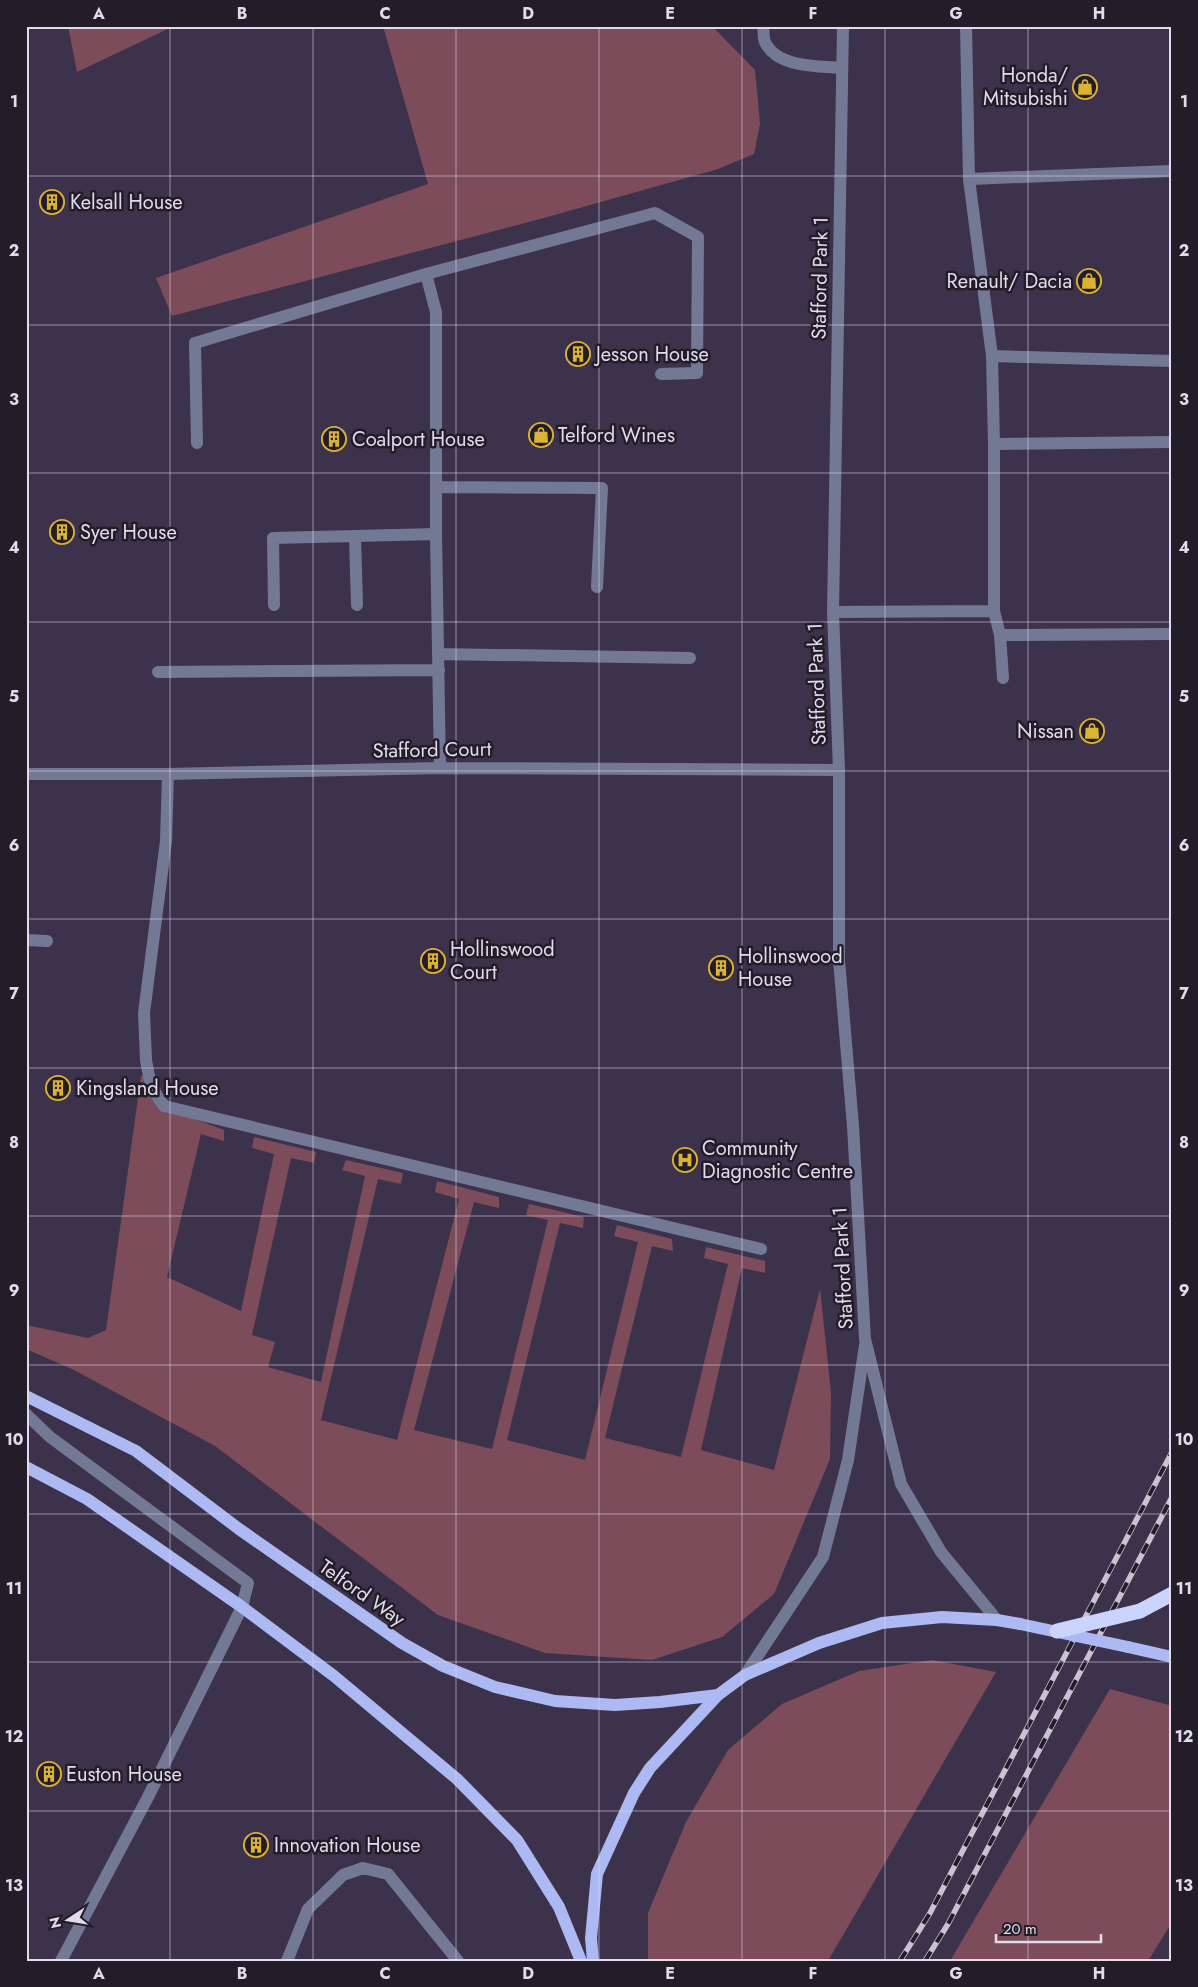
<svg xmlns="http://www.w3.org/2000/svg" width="1198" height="1987" font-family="Jost,sans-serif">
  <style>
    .green { fill: #7d4c5a }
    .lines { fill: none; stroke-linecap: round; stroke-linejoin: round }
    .minor { stroke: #737995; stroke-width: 12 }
    .major { stroke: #adb9f2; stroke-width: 12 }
    .highway { stroke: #cbd4fd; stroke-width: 15 }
    .rail-casing { stroke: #c9c2d4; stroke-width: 5.5 }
    .rail { stroke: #221d28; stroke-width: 4; stroke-dasharray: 11; stroke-linecap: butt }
    .major-bridge { stroke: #adb9f2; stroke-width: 12 }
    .highway-bridge { stroke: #cbd4fd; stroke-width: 15 }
    .grid { fill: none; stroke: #e1dbeb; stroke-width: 1; stroke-opacity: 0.55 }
    .labels { text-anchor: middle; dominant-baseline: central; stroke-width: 5; stroke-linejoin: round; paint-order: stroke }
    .poi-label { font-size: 20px; fill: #e1dbeb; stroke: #221d28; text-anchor: start }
    .street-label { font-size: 20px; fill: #e1dbeb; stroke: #221d28 }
    .neatline { fill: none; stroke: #e1dbeb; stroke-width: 2 }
    .grid-label { font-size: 16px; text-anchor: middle; font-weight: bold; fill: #e1dbeb }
  </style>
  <rect width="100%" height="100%" fill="#3d324c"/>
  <path class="green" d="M68,26H174L77,72Z
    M383,26H712L755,70L760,124L754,154L718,169L544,218L172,316L156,278L428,184Z
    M153,1072L164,1097L182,1114L224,1130V1141L201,1134L167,1277L241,1311L274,1154L252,1148L254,1137L316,1152L314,1163L291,1158L252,1335L275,1342L268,1367L321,1382L365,1176L342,1170L346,1160L403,1173L401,1184L378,1179L321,1420L397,1440L459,1199L435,1192L437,1181L499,1197V1208L474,1202L414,1430L492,1449L548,1220L526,1215L529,1204L584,1217L583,1228L560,1223L507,1440L585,1460L638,1242L614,1236L617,1225L672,1239L673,1251L652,1246L605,1438L681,1457L728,1264L704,1258L706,1247L765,1261V1273L742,1268L701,1450L774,1470L820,1289L831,1392L830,1459L774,1594L722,1637L652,1660L545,1653L438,1615L215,1446L72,1369L26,1349V1325L88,1338L106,1330L141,1076Z
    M932,1660L996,1672L828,1961H648V1913L686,1822L728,1750L782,1704L859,1671Z
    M1110,1689L1172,1706V1922L1148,1961H950Z"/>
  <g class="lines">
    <path class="minor" d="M763,26C764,31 763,38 765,42C777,68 818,66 842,68
      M843,26L833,612L839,770V960L853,1126L865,1339L901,1484L941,1552L997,1620
      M966,26L969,179L992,356L994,444V611
      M969,179L1172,171
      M426,274L436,312V534L440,768
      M992,356L1172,361
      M197,443L195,343L426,274L655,213L698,237L697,373L661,374
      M994,444L1172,442
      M437,487L602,488L597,587
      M355,537L357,605
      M274,605L273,538L436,534
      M833,612L994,611L1000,635L1172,634
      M1000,635L1003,678
      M438,654L690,658
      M158,672L439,670
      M26,774H168L440,768L839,770
      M168,774L166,841L144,1013L146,1060L151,1087L164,1106L761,1249
      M26,940L47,941
      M26,1414L50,1437L248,1583L242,1607L148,1797L61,1961
      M745,1675L823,1557L848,1460L865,1345
      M287,1961L308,1909L343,1875L363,1868L388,1874L458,1961"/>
    <path class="major" d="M26,1396L136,1451L239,1529L312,1580L402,1643L443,1666L495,1687L555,1701L615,1705L660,1702L718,1695
      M26,1467L87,1499L242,1607L334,1676L457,1779L517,1840L559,1907L581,1961
      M1128,1647L1172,1657
      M593,1961L591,1938L597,1874L634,1793L650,1768L718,1695L745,1675L819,1643L882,1623L942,1617L997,1620L1020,1624"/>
    <path class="highway" d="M1140,1611L1172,1594"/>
    <defs>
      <path id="rail" d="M900,1961L930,1913L1172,1452
        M925,1961L948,1924L1172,1497"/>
    </defs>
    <use href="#rail" class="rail-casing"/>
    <use href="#rail" class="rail"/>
    <path class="major-bridge" d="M1020,1624L1128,1647"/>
    <path class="highway-bridge" d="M1057,1631L1140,1611"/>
  </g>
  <path class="grid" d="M170,26V1961M313,26V1961M456,26V1961M599,26V1961M742,26V1961M885,26V1961M1028,26V1961M26,176H1172M26,325H1172M26,473H1172M26,622H1172M26,771H1172M26,919H1172M26,1068H1172M26,1216H1172M26,1365H1172M26,1514H1172M26,1662H1172M26,1811H1172"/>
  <defs>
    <symbol id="shop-ring" viewBox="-11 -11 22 22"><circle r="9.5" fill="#221d28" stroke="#dbb233" stroke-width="1.5"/><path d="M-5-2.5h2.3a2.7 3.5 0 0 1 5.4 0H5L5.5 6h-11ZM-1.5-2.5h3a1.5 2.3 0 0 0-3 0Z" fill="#dbb233"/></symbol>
    <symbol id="building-ring" viewBox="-11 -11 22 22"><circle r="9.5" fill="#221d28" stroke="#dbb233" stroke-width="1.5"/><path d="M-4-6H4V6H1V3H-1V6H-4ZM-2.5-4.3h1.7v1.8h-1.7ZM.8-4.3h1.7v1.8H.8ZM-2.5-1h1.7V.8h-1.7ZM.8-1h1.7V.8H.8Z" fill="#dbb233"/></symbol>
    <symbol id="hospital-ring" viewBox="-11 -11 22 22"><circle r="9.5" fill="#221d28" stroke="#dbb233" stroke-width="1.5"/><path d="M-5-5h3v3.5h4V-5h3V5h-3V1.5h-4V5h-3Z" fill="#dbb233"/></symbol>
  </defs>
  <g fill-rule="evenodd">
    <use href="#shop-ring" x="1071" y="73" width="28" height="28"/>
    <use href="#building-ring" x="38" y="188" width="28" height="28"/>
    <use href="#shop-ring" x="1075" y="267" width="28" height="28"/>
    <use href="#building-ring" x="564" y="340" width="28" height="28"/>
    <use href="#shop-ring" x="527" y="421" width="28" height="28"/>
    <use href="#building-ring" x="320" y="425" width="28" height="28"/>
    <use href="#building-ring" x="48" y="518" width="28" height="28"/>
    <use href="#shop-ring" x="1078" y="717" width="28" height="28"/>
    <use href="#building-ring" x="419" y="947" width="28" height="28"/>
    <use href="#building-ring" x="707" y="954" width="28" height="28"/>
    <use href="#building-ring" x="44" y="1074" width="28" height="28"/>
    <use href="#hospital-ring" x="671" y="1146" width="28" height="28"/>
    <use href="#building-ring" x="35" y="1760" width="28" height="28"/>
    <use href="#building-ring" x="242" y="1831" width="28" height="28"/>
  </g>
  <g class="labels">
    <g class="poi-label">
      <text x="1068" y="75" text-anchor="end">Honda/<tspan x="1068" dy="23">Mitsubishi</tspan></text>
      <text x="70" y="202">Kelsall House</text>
      <text x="1072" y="281" text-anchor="end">Renault/ Dacia</text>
      <text x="596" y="354">Jesson House</text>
      <text x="558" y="435">Telford Wines</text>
      <text x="352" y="439">Coalport House</text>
      <text x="80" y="532">Syer House</text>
      <text x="1074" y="731" text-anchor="end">Nissan</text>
      <text x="450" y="949">Hollinswood<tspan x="450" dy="23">Court</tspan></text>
      <text x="738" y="956">Hollinswood<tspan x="738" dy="23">House</tspan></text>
      <text x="76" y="1088">Kingsland House</text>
      <text x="702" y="1148">Community<tspan x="702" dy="23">Diagnostic Centre</tspan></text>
      <text x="66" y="1774">Euston House</text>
      <text x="274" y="1845">Innovation House</text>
    </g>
    <g class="street-label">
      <text transform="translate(820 278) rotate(-89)">Stafford Park 1</text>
      <text transform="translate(817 684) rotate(-92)">Stafford Park 1</text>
      <text transform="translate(432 750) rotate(-1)">Stafford Court</text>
      <text transform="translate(843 1268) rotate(-93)">Stafford Park 1</text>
      <text transform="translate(362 1593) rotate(35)">Telford Way</text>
    </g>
  </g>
  <rect width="1198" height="1987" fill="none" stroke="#221d28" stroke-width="55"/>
  <g transform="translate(68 1920) rotate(258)" stroke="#221d28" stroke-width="4" paint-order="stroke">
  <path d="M0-4L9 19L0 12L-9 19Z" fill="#e1dbeb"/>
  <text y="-8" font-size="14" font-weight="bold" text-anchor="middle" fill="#e1dbeb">N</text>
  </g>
  <path d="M996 1934v8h105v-8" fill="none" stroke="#e1dbeb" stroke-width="2.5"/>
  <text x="1003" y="1934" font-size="15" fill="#e1dbeb" stroke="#221d28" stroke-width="4" paint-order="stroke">20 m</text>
  <rect x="28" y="28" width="1142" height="1932" class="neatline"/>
  <g class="grid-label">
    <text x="99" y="19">A</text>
    <text x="242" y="19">B</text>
    <text x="385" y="19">C</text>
    <text x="528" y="19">D</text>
    <text x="670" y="19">E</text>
    <text x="813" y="19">F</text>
    <text x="956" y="19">G</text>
    <text x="1099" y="19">H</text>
    <text x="14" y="107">1</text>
    <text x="1184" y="107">1</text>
    <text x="14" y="256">2</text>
    <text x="1184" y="256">2</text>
    <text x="14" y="405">3</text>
    <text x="1184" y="405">3</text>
    <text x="14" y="553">4</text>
    <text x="1184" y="553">4</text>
    <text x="14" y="702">5</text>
    <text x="1184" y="702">5</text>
    <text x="14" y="851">6</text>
    <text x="1184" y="851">6</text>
    <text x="14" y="999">7</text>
    <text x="1184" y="999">7</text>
    <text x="14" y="1148">8</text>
    <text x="1184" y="1148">8</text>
    <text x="14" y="1296">9</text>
    <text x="1184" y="1296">9</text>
    <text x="14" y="1445">10</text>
    <text x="1184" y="1445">10</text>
    <text x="14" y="1594">11</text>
    <text x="1184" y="1594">11</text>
    <text x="14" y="1742">12</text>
    <text x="1184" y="1742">12</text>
    <text x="14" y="1891">13</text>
    <text x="1184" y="1891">13</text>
    <text x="99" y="1979">A</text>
    <text x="242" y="1979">B</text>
    <text x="385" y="1979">C</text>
    <text x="528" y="1979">D</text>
    <text x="670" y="1979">E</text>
    <text x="813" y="1979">F</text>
    <text x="956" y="1979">G</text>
    <text x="1099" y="1979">H</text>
  </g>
</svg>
